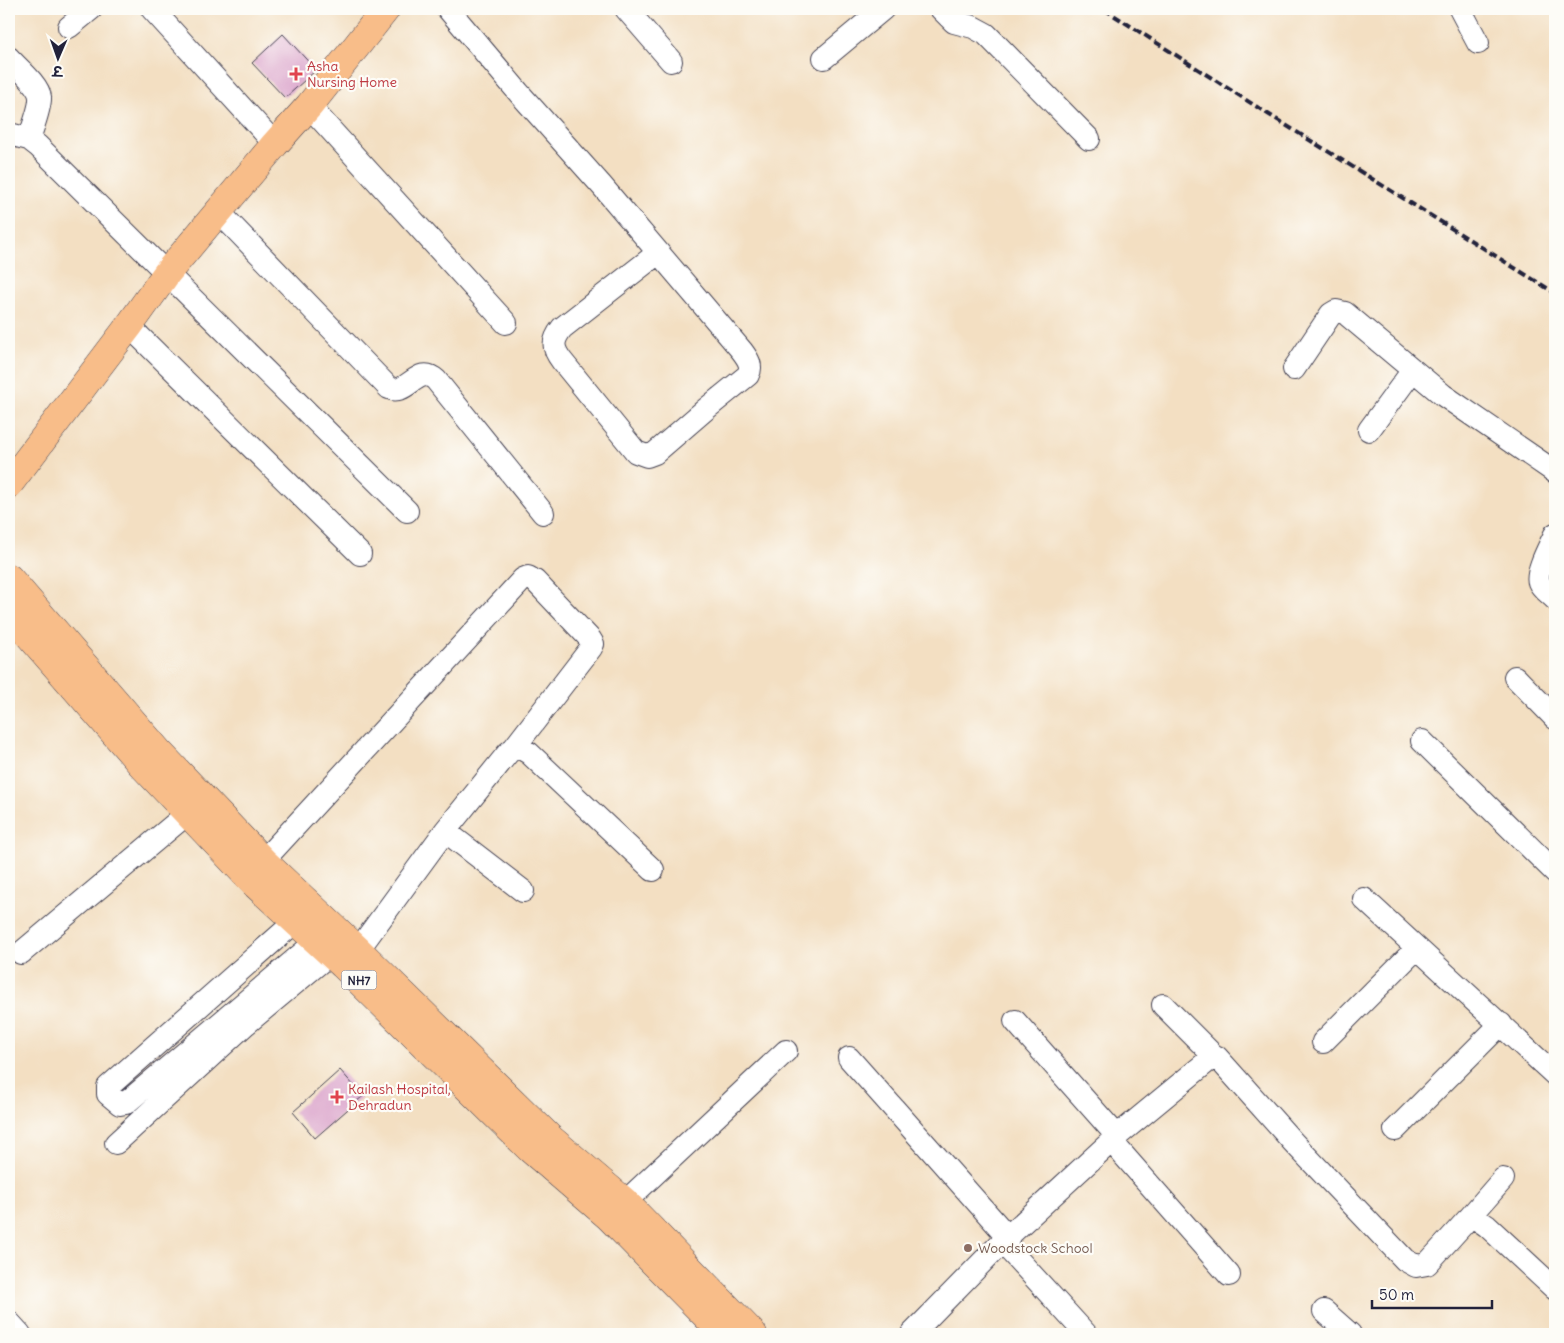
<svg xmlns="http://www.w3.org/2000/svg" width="1564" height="1343" font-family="Delius,'Playpen Sans Deva',sans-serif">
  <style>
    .building { fill: #d89cc8 }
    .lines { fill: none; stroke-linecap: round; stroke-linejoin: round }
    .minor-casing { stroke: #413e4f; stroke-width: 24 }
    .major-casing { stroke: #413e4f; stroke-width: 29 }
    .highway-casing { stroke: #413e4f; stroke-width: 29 }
    .minor { stroke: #fff; stroke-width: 22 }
    .major { stroke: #f8bd89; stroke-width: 28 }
    .highway { stroke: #f8bd89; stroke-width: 28 }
    .rail { stroke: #22223b; stroke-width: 4; stroke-dasharray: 8 4; stroke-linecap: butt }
    .health-dot { fill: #e0444e; stroke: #fdfcf7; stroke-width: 2 }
    .education-dot { fill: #8d6e63; stroke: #fdfcf7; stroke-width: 2 }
    .labels { text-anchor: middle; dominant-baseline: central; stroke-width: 4.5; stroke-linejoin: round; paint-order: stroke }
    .shield { fill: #fdfcf7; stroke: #646373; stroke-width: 1 }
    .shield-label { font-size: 12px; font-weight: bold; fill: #22223b }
    .health-label { font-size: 14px; fill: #be3a42; stroke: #fdfcf7; text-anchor: start }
    .education-label { font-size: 14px; fill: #785e54; stroke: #fdfcf7; text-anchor: start }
  </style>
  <rect width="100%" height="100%" fill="#fdfcf7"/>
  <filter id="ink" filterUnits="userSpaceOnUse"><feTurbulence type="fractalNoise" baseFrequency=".02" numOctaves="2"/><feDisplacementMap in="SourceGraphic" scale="10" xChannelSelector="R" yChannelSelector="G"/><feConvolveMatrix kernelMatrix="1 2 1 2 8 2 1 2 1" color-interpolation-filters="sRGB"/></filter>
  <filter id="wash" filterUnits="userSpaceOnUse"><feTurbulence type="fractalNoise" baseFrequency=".0096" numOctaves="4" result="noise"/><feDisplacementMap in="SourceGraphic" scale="20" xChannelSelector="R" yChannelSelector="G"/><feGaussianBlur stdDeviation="1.12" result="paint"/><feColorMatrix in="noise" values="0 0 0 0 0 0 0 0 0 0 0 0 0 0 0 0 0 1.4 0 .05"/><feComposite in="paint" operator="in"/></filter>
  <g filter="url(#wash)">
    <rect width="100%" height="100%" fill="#f3dfc2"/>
    <g id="blocks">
      <path class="building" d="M283,34L316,70L285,98L252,63Z
        M340,1070L363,1096L315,1138L293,1112Z"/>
    </g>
  </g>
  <g filter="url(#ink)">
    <use href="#blocks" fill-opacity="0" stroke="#413e4f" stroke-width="1"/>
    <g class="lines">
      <defs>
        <path id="minor" d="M152,9L275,144
          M448,9L519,93L602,186L742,351C748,359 753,366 748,375L706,409L655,453L647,456L636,452L562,361C552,348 552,341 562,328L658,253
          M626,9L671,61
          M941,9L954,22L973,27L986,34L1089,139
          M1460,9L1478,43
          M69,27L91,9
          M9,58C17,67 39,85 40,97C41,107 32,129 29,139
          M824,58L883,9
          M309,106L506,323
          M9,134L29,139L38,146L407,511
          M218,211L389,388C407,397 418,363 436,380L543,513
          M129,326L360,554
          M1294,369L1331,314L1336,311L1345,313L1443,395L1555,472
          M1369,430L1413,370
          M1555,534C1551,544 1535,572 1539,582C1541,588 1550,594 1555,599
          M1515,677L1555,718
          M1422,741L1555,872
          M445,831L523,891
          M263,861L523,579L528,577L535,581L590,639L593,644L591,648L514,748
          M1364,899L1555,1075
          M296,921L108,1087V1094L120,1104L126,1103L317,941
          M21,953L188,813
          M346,961L358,950L445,831L508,753L514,748L522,749L529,753L653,870
          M1163,1005L1214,1056
          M1015,1021L1117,1136
          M1323,1042L1417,948
          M849,1058L1008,1237
          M1395,1130L1501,1024
          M1112,1142L1229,1275
          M116,1143L246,1024L330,954
          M625,1202L786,1051
          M1470,1217L1503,1179
          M1002,1242L1086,1334
          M1324,1311L1350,1334
          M9,1322L20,1334
          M912,1334L1002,1242L1117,1136L1214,1056L1217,1057L1293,1142L1405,1260L1416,1266L1427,1264L1467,1220L1469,1218C1476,1217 1481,1222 1487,1226L1555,1289"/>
        <path id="major" d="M9,484L129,326L167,273L275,144L309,106L386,9"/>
        <path id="highway" d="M9,578L158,751L263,861L358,950L551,1139L625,1202L753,1334
          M9,612L141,764L256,885L343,965L530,1149L609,1217L724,1334"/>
      </defs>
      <use href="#minor" class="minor-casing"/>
      <use href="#major" class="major-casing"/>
      <use href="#highway" class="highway-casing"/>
      <use href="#minor" class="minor"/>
      <use href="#major" class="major"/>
      <use href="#highway" class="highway"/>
      <path class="rail" d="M1104,9L1268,114L1555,293"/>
    </g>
  </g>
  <g class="health-dot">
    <path d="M293.5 66.5h5v5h5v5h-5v5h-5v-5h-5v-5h5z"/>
    <path d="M334.5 1089.5h5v5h5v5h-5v5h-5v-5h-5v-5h5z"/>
  </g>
  <circle class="education-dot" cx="968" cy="1248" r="5"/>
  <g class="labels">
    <rect class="shield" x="341.5" y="970.5" width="35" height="19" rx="4"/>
    <g class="shield-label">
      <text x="359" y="980">NH7</text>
    </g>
    <g class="health-label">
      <text x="307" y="66">Asha<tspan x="307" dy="16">Nursing Home</tspan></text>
      <text x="348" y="1089">Kailash Hospital,<tspan x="348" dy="16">Dehradun</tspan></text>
    </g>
    <g class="education-label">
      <text x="978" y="1248">Woodstock School</text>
    </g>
  </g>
  <rect width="1564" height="1343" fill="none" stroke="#fdfcf7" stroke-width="30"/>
  <g transform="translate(58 58) rotate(182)" stroke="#fdfcf7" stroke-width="4" paint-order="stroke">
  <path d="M0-4L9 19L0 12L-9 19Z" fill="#22223b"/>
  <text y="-8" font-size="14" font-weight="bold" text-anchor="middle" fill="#22223b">उ</text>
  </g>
  <path d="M1372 1300v8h120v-8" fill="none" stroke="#22223b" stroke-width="2.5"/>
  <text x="1379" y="1300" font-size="15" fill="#22223b" stroke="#fdfcf7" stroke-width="4" paint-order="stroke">50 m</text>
</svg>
